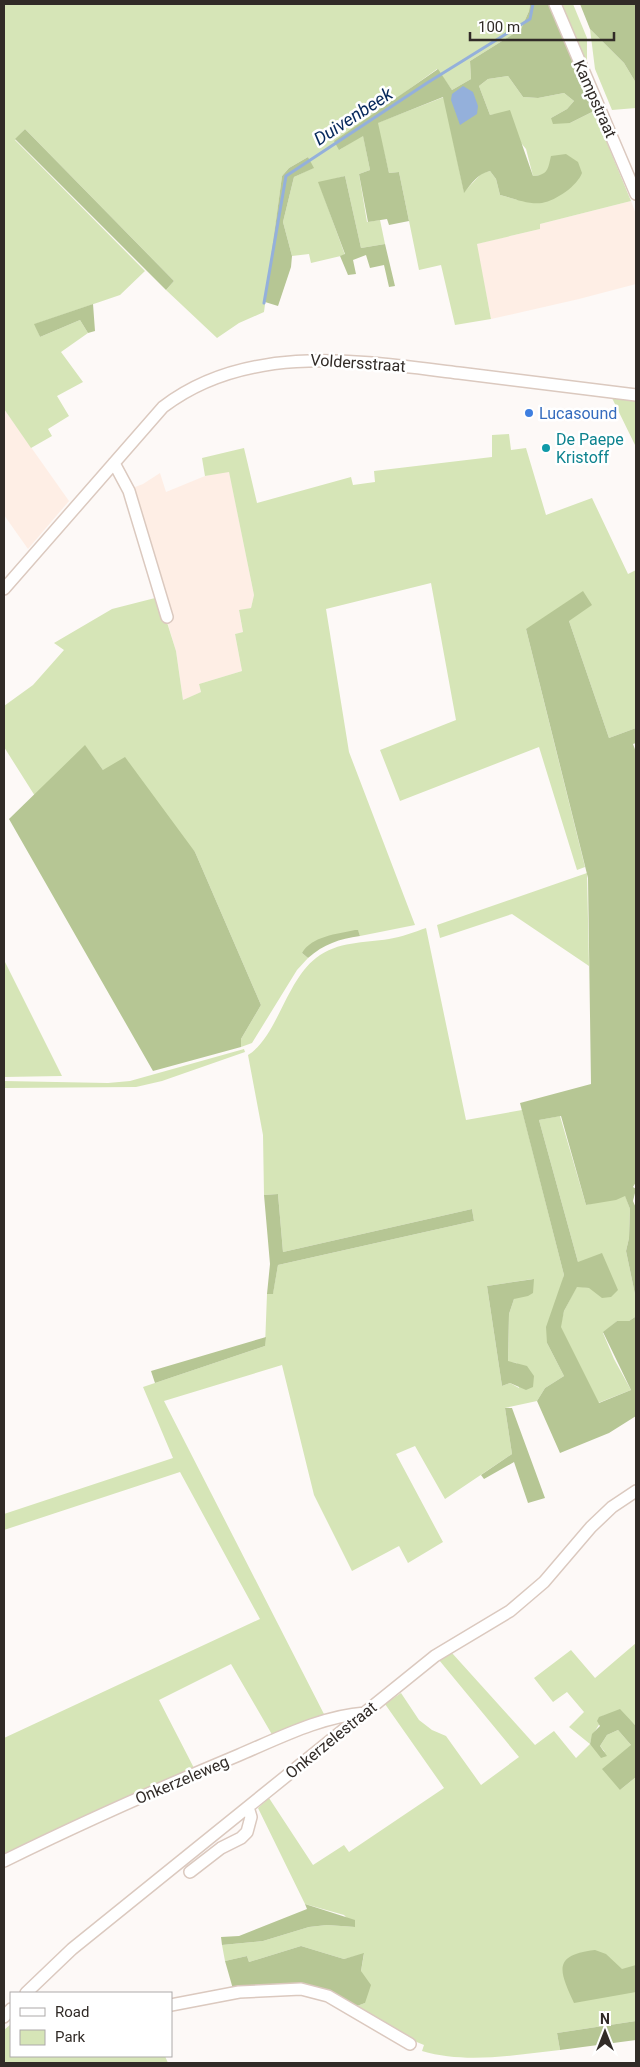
<svg xmlns="http://www.w3.org/2000/svg" width="640" height="2067" font-family="Roboto,sans-serif">
  <style>
    .built { fill: #feeee5 }
    .green { fill: #d6e5b7; fill-rule: evenodd }
    .forest { fill: #b6c694 }
    .water { fill: #94b0db }
    .lines { fill: none; stroke-linecap: round; stroke-linejoin: round }
    .stream { stroke: #94b0db; stroke-width: 3 }
    .minor-casing { stroke: #dbc9bf; stroke-width: 14 }
    .minor { stroke: #fff; stroke-width: 11 }
    .shop-dot { fill: #3f7fe0; stroke: #fff; stroke-width: 2 }
    .culture-dot { fill: #0f9aa8; stroke: #fff; stroke-width: 2 }
    .labels { text-anchor: middle; dominant-baseline: central; stroke-width: 5; stroke-linejoin: round; paint-order: stroke }
    .street-label { font-size: 16px; fill: #312b27; stroke: #fff }
    .shop-label { font-size: 16px; fill: #366cbe; stroke: #fff; text-anchor: start }
    .culture-label { font-size: 16px; fill: #0d838f; stroke: #fff; text-anchor: start }
    .water-label { font-size: 18px; font-style: italic; fill: #07295c; stroke: #fff }
  </style>
  <rect width="100%" height="100%" fill="#fdf9f7"/>
  <path class="built" d="M631,201L636,214V284L579,299L491,319L476,244L540,229V224Z
    M4,409L69,501L28,549L4,515Z
    M229,471L254,595L251,608L239,611L243,632L235,634L242,671L199,684L201,692L183,700L176,651L127,490L143,484L160,473L166,492L205,476Z"/>
  <path class="green" d="M4,4H530L529,11L521,29L470,61L471,79L452,90L437,69L390,103L339,150L363,135L370,170L359,174L367,222L380,220L385,244L361,248L345,176L319,183L345,255L311,263L309,254L292,256L283,222L294,177L313,168L308,157L289,168L282,176L264,312L239,323L217,338L166,290L174,281L25,129L15,140L145,271L120,295L35,324L40,337L80,320L88,333L61,352L83,382L57,396L69,416L48,429L52,436L31,448L4,409Z
    M561,4H573L587,38V67Z
    M590,29L624,63L636,83V108L612,110L595,69Z
    M508,76L523,97L538,98L564,93L574,101L567,109L551,118L570,123L594,111L631,201L540,224V229L477,244L491,319L455,325L441,265L419,270L399,172L389,173L377,123L444,97L464,192L482,173L490,171L496,179L500,195L518,200L548,172L544,175L533,176L526,149L497,114L490,115L479,86L488,79Z
    M612,398L636,401V447Z
    M509,434L511,450L526,448L546,515L592,498L628,574L636,570V728L609,738L569,621L526,629L585,867L577,870L539,747L400,801L380,750L456,720L431,583L326,609L349,752L415,925L360,936L358,931L302,953L308,958L297,970L252,1043L241,1047V1039L261,1005L195,852L103,770L85,746L35,796L4,747V706L33,685L64,650L54,643L112,609L159,597L176,651L183,700L201,692L199,684L242,671L235,634L243,632L239,610L251,608L254,595L229,472L205,476L202,458L244,448L257,503L351,477L353,485L375,482L374,471L492,457V435Z
    M587,873L589,966L512,914L440,938L437,925Z
    M426,928L466,1120L522,1110L564,1275L547,1343L564,1376L545,1388L537,1401L505,1408L512,1454L445,1499L415,1446L396,1454L443,1542L408,1563L399,1546L352,1571L314,1495L282,1365L164,1401L326,1718L274,1738L231,1664L159,1700L195,1770L4,1858V1738L260,1619L180,1472L4,1530V1514L173,1458L143,1387L265,1346L267,1294L273,1293L278,1265L474,1221L472,1209L283,1252L278,1194L264,1195L263,1135L248,1055C277,1037 286,981 316,958C338,941 364,943 389,939C402,937 414,932 426,928ZM533,1279L514,1299L509,1314L508,1362L517,1363L519,1388L510,1383L502,1386L487,1286Z
    M4,960L62,1076L4,1077Z
    M244,1049L245,1052L162,1081L136,1087L4,1088V1081L108,1083L130,1081Z
    M560,1116L586,1205L625,1195L630,1209L629,1238L626,1251L636,1299L635,1317L629,1321H617L603,1333L614,1359L631,1390L598,1403L560,1327L564,1311L577,1286L589,1288L578,1262L539,1120Z
    M636,1643V1726C628,1717 617,1713 604,1715C600,1726 592,1732 590,1744L605,1752L600,1746L607,1735L618,1730L631,1745L620,1790L636,1777V2021L557,2033L560,2050C514,2055 466,2064 422,2051L424,2045L407,2038L357,2006L365,2003L361,1971L364,1954L344,1959L301,1946L249,1962L247,1956L225,1961L222,1945L263,1941L309,1927L327,1925L355,1927L344,1915L305,1904L258,1808L269,1798L313,1865L344,1845L349,1852L444,1788L385,1704L401,1693L419,1720L432,1730L446,1736L481,1785L519,1757L439,1660L452,1653L535,1745L554,1731L576,1758L590,1744L569,1727L584,1712L567,1692L553,1702L534,1678L571,1650L595,1678Z
    M11,2024V2056H165L168,2063H4V2030Z"/>
  <path class="forest" d="M530,4H553L594,111L570,123L553,124L551,118L567,109L574,101L564,93L538,98L523,97L508,76L488,79L479,86L490,115L510,110L533,176C548,175 548,169 551,156L566,154L578,162L582,173C577,186 557,200 542,203C529,205 512,198 500,195L496,179L490,171C477,174 472,183 464,193L443,97L378,123L389,173L399,172L409,221L389,225L387,219L368,222L359,174L370,170L363,136L339,150L334,141L438,69L452,90L471,79L470,61L521,29L529,11Z
    M580,4H636V83L624,63L590,29Z
    M25,129L174,281L166,290L15,139Z
    M308,157L314,168L294,177L283,222L292,256L291,267L278,306L265,302L282,176L289,168Z
    M345,176L361,248L385,244L395,286L389,287L384,265L370,268L366,255L353,260L356,274L348,275L340,256L345,254L318,182Z
    M93,304L95,331L88,333L80,320L40,337L34,324Z
    M583,591L592,605L569,621L609,738L636,728V743L633,744L636,752V1182L633,1187L636,1189L633,1201L636,1208V1299L626,1251L629,1238L630,1209L625,1196L616,1200L586,1205L561,1116L539,1120L578,1262L602,1253L618,1290L611,1297L602,1298L589,1288L577,1287L564,1311L561,1327L599,1403L631,1390L603,1332L617,1321H629L635,1317L636,1310V1416L609,1433L560,1453L537,1401L545,1388L564,1376L547,1343L546,1327L564,1275L520,1103L591,1084L588,878L526,629Z
    M85,745L103,770L125,757L195,852L261,1005L241,1039V1047L153,1071L9,819Z
    M355,930H358L360,936C339,939 324,944 308,958L302,953C312,936 337,934 355,930Z
    M278,1194L283,1252L472,1209L474,1221L278,1265L273,1294H267L270,1264L264,1195Z
    M534,1279L533,1293L528,1296L514,1299L509,1314L508,1361L527,1366L534,1376L533,1387L526,1390L510,1383L502,1386L487,1286Z
    M266,1337L265,1346L155,1383L151,1371Z
    M505,1408H512L545,1498L528,1503L514,1462L484,1479L481,1475L512,1454Z
    M620,1709L636,1726V1777L620,1790L602,1769L631,1745L618,1730L607,1735L600,1746L607,1756L601,1758L590,1744L592,1734L600,1726L597,1721L599,1717Z
    M305,1904L355,1920V1927L327,1925L309,1927L263,1941L222,1945L221,1937L239,1936L307,1909Z
    M301,1946L344,1959L364,1953L361,1971L371,1985L365,2003L357,2006C309,1979 285,1984 233,1989L225,1961L247,1956L249,1962Z
    M595,1950L606,1954L622,1969L636,1965V1992L574,2003C560,1972 551,1955 595,1950Z
    M636,2021V2040L560,2050L557,2033Z"/>
  <path class="water" d="M463,86L473,92L478,106L477,114L460,125L451,100L452,94Z"/>
  <g class="lines">
    <path class="stream" d="M264,303L286,176L427,83L530,19L533,4"/>
    <defs>
      <path id="minor" d="M555,4L636,194
        M114,463L129,491L167,617
        M4,589L163,407C248,342 360,361 459,373C518,380 577,388 636,395
        M4,1861C81,1823 160,1788 239,1755C279,1738 322,1716 365,1713
        M190,1872L221,1848L241,1838L247,1832L251,1817L248,1807
        M26,1993L72,1949L435,1656L510,1611L544,1582L591,1527L612,1507L636,1491
        M171,2005L239,1992L301,1989L328,1996L410,2044
        M4,2017L11,2009"/>
    </defs>
    <use href="#minor" class="minor-casing"/>
    <use href="#minor" class="minor"/>
  </g>
  <circle class="shop-dot" cx="529" cy="413" r="5"/>
  <circle class="culture-dot" cx="546" cy="448" r="5"/>
  <g class="labels">
    <g class="street-label">
      <text transform="translate(595 99) rotate(66)">Kampstraat</text>
      <text transform="translate(358 363) rotate(4)">Voldersstraat</text>
      <text transform="translate(331 1740) rotate(-39)">Onkerzelestraat</text>
      <text transform="translate(182 1780) rotate(-23)">Onkerzeleweg</text>
    </g>
    <g class="shop-label">
      <text x="539" y="413">Lucasound</text>
    </g>
    <g class="culture-label">
      <text x="556" y="439">De Paepe<tspan x="556" dy="18">Kristoff</tspan></text>
    </g>
    <g class="water-label">
      <text transform="translate(353 116) rotate(-33)">Duivenbeek</text>
    </g>
  </g>
  <rect width="640" height="2067" fill="none" stroke="#312b27" stroke-width="10"/>
  <rect x="10" y="1992" width="162" height="65" fill="#ffffff" stroke="#adaaa9"/>
  <rect x="20" y="2008" width="25" height="8" fill="#ffffff" stroke="#adaaa9"/>
  <text x="55" y="2017" font-size="15" fill="#312b27">Road</text>
  <rect x="20" y="2030" width="25" height="15" fill="#d6e5b7" stroke="#adaaa9"/>
  <text x="55" y="2042" font-size="15" fill="#312b27">Park</text>
  <g transform="translate(605 2032)" stroke="#ffffff" stroke-width="4" paint-order="stroke">
  <path d="M0-4L9 19L0 12L-9 19Z" fill="#312b27"/>
  <text y="-8" font-size="14" font-weight="bold" text-anchor="middle" fill="#312b27">N</text>
  </g>
  <path d="M470 32v8h144v-8" fill="none" stroke="#312b27" stroke-width="2.5"/>
  <text x="478" y="32" font-size="15" fill="#312b27" stroke="#ffffff" stroke-width="4" paint-order="stroke">100 m</text>
</svg>
